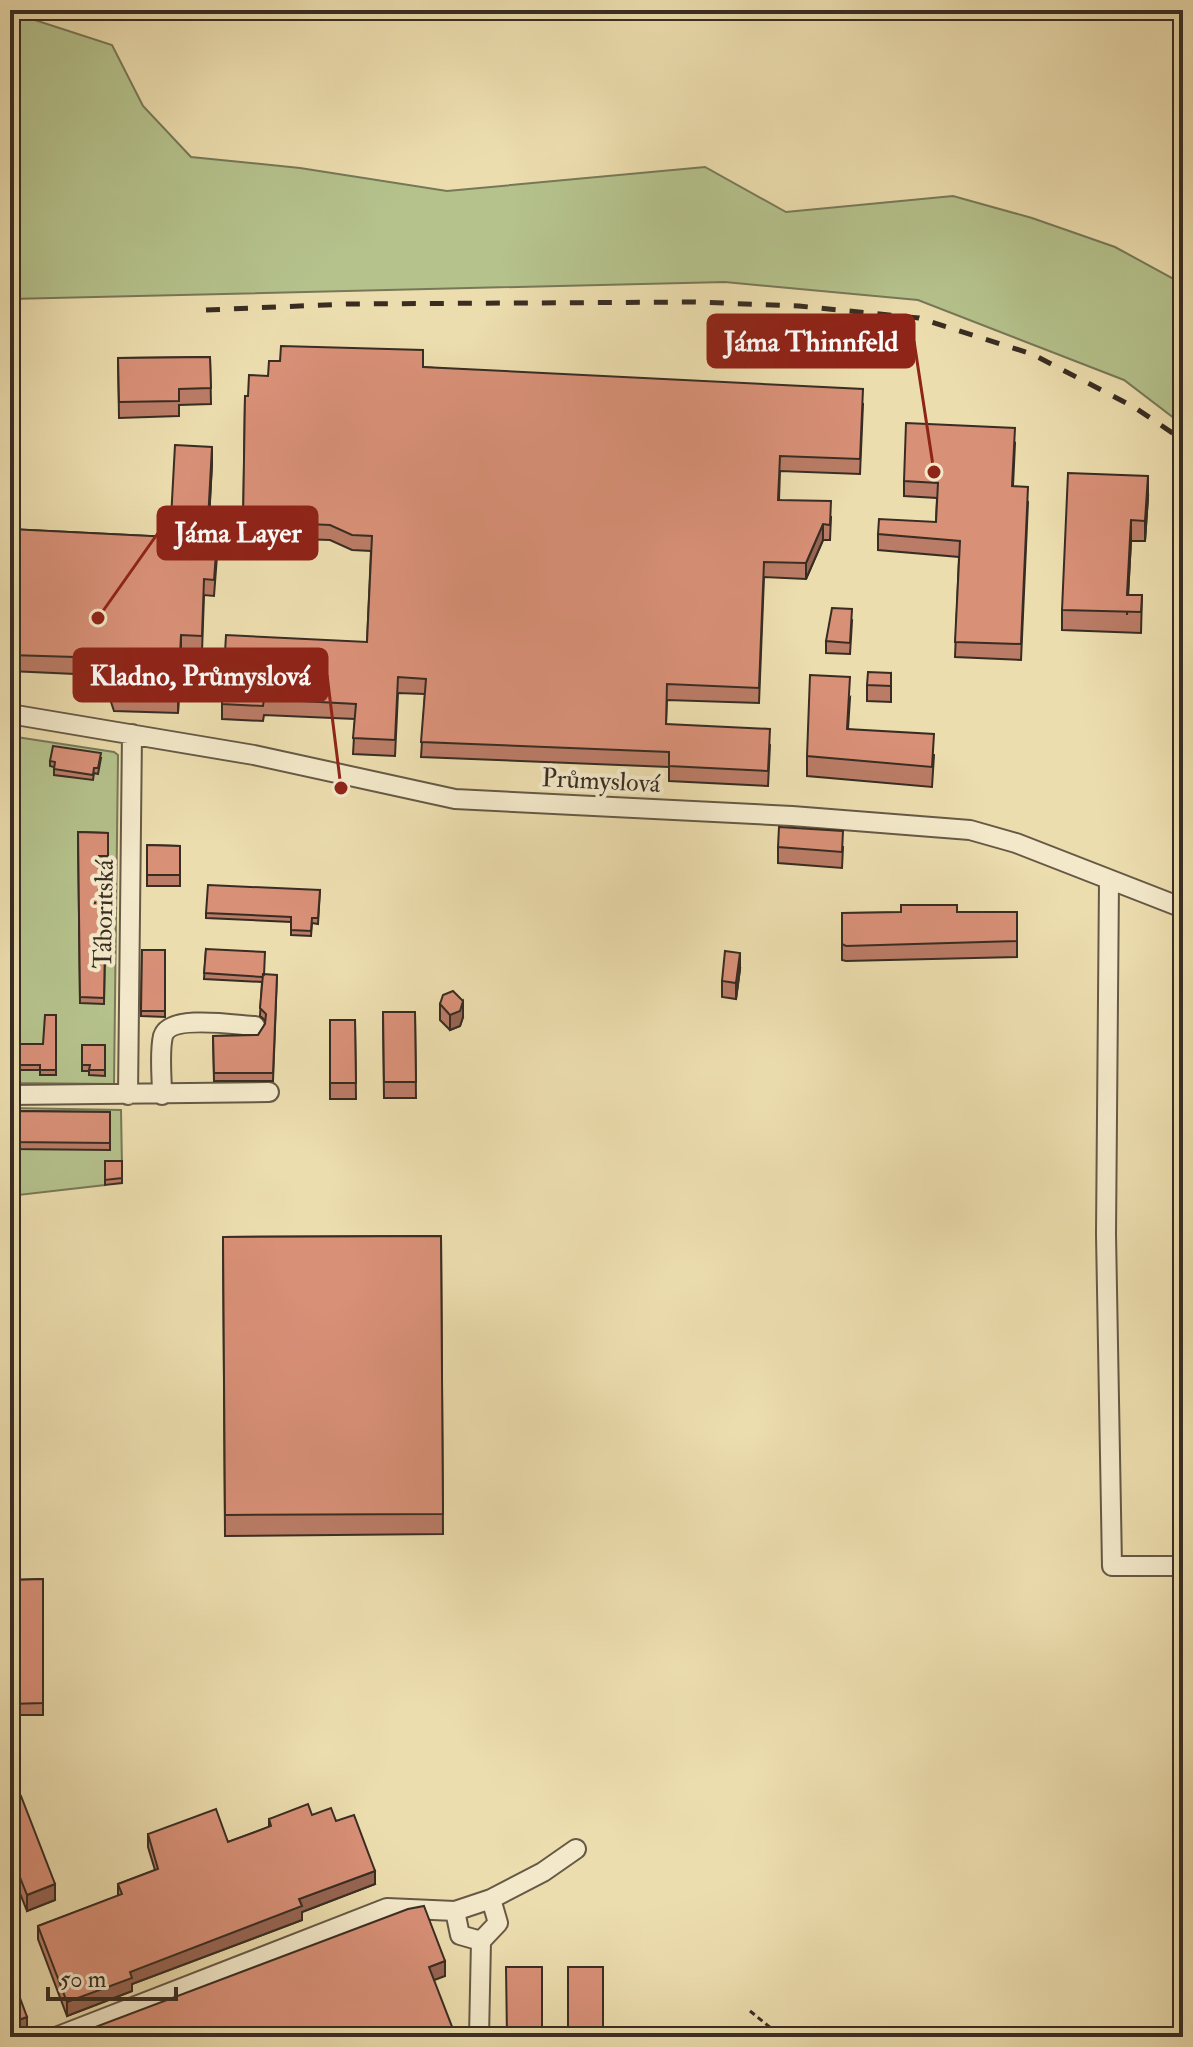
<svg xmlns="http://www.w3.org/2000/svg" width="1193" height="2047" font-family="'IM FELL Double Pica',serif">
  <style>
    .green { fill: #b5c28c; stroke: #777858; stroke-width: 2 }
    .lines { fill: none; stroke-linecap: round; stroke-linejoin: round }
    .minor-casing { stroke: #665946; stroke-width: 22 }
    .path { stroke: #392d23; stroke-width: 3; stroke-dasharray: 6 4; stroke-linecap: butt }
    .minor { stroke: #f3e9ca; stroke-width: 18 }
    .rail { stroke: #392d23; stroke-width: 5; stroke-dasharray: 14 14; stroke-linecap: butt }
    .wall { fill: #ba7c66; stroke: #392d23; stroke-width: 2 }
    .shaded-wall { fill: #976553; stroke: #392d23; stroke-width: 2 }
    .building { fill: #d89077; stroke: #392d23; stroke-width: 2 }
    .labels { text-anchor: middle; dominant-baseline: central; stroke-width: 8; stroke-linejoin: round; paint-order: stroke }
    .street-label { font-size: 26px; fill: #392d23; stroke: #f3e9ca }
    .leader { fill: none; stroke: #8f2418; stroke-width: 3 }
    .callout-dot { fill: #8f2418; stroke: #f3e9ca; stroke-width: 3 }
    .callout { fill: #8f2418; stroke: #8f2418; stroke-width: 3 }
    .callout-label { font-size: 28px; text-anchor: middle; font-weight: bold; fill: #fff }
  </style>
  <rect width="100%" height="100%" fill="#ecddae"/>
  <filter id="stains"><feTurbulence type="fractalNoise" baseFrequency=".0025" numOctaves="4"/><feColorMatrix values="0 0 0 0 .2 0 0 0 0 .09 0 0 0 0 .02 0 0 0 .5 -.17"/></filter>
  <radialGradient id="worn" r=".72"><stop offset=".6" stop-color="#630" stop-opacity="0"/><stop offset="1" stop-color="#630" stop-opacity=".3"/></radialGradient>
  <path class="green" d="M10,12L112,45L143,106L191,157L300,168L447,191L705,167L786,212L953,196L1032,218L1115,247L1183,284V425L1124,380L918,300L725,282L10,299Z
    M10,736L114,752L118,755L114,1084L10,1083Z
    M10,1108L121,1110L122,1166L105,1167V1185L10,1196Z"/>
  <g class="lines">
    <defs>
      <path id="minor" d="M10,714L254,755L455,799L792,816L970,830L1016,843L1183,908
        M1109,881L1106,1234L1112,1566H1183
        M10,1095L269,1092
        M128,1095L132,734
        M162,1095C162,1077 159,1053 163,1036C170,1014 235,1025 255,1026
        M491,1899L498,1923L481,1941L460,1935L455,1911L491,1899L543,1872L576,1849
        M56,2037L387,1908L455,1911
        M479,2037L481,1941"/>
    </defs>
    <use href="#minor" class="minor-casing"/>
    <path class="path" d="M750,2011L782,2037"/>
    <use href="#minor" class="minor"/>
    <path class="rail" d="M206,310L347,304L695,302L799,306L919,318L1032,354L1134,407L1183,440"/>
  </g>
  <path class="wall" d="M210,357L211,404L179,405V416L119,418L118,358Z
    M280,361L423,367L863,404L860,474L780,471L779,500L831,517L830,540H823L806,579L764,577L759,703L667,700L666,724L770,745L768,786L669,781V767L421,757L425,694L398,693L395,756L353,754L355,719L264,715L263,721L222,719V704L367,642L371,551L352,550L330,540L243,537L245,396H248L268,376Z
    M1015,443L1013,486L1028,502L1021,660L955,657L959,557L878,550V534L936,522L937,498L904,496V481Z
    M212,463L208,540L217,556L214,596L204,595L202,652L181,651L178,713L114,711L105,684L75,682V674L10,671V529L170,537Z
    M1148,497L1145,541H1131L1128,595H1142L1141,633L1062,630V610Z
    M852,621L850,654L826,653V641Z
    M891,673V702L867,701V685Z
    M850,698L848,729L934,755L932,787L807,776V756Z
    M101,758L98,774L94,773L93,780L54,775V767L50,766V761Z
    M78,832L108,833V862H99L98,891L106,892L104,1004L80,1003Z
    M147,845L180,846V886H147Z
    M778,847H843L842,868L778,863Z
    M320,890L318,924L312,923L311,936L291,935V922L206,918V913Z
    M1017,912V957L846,961L842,960V913Z
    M206,949L264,975H277L273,1081H214L213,1036L258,1035L265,1024L266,1021L260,1016L262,982L204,979Z
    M142,950H165V1017L141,1016Z
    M740,969L736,999L722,997V981Z
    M440,1004L463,1017L460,1026L450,1030L440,1020Z
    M383,1012H415L416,1098H384Z
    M56,1015V1075H40V1070H10V1044H43Z
    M330,1020H355L356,1099H330Z
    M82,1045H105V1076L89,1075V1071H82Z
    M10,1111L110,1112V1150L10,1149Z
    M105,1161H122V1183L105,1185Z
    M441,1236L443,1534L225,1536L223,1237Z
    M43,1579V1715H10V1580Z
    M10,1801L55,1900L27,1911L10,1868Z
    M312,1815L336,1821L375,1884L302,1912V1920L132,1984V1991L67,2016L38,1939V1926L118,1896V1884L155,1870L148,1847V1834L228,1842L269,1827V1819Z"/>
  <path class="shaded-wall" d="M212,447V463L207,556V539Z
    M1148,476V497L1145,541V521Z
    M1131,520V541L1127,615V595Z
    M823,524V540L806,579V563Z
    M181,635V651L178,713V697Z
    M740,953V969L736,999V983Z
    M463,1001V1017L460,1026L450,1030V1015Z
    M375,1871V1884L302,1912V1920L132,1984V1991L67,2016V2002L130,1972L299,1899Z
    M55,1884V1900L27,1911V1895Z
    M445,1961V1976L429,1982V1967Z
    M27,2017V2030L10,2037V2023Z"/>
  <path class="building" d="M281,346L423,350V367L863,389L860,459L780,456L778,500L831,501L830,525L823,524L806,563L764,562L759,688L667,684L666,724L770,729L768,771L669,766V752L421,742L426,679L398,677L395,740L353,738L356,704L264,699L263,706L222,704L226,635L367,642L372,536L352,535L330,525L243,521L245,396H248L249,375L268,376L269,361H280Z
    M210,357L211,388L179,389V401L119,402L118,358Z
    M906,423L1015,428L1012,486L1028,487L1021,644L955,642L960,541L878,534L879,519L936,522L938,483L904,481Z
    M175,445L212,447L207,539L217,540L214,580L204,579L202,636L181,635L178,697L114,695L105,668L75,666V657L10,655V529L170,537Z
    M1068,473L1148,476L1145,521L1131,520L1127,595H1142L1141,612L1062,610Z
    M832,608L852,609L850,643L826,641Z
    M868,672L891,673V686L867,685Z
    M810,675L850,677L847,729L934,734L932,767L807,756Z
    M53,746L101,753L98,768H94L93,775L54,769L55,762L50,761Z
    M779,827L843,831L842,852L778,847Z
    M78,832L108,833V856H99L98,891L106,892L104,998L80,997Z
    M147,845L180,846V875H147Z
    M208,885L320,890L318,918H312L311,931L291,930V917L206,913Z
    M901,905H957V912H1017V941L846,946L842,944V913L901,912Z
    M206,949L265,952L264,975L262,977L204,973Z
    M142,950H165V1011H141Z
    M725,951L740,953L736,983L722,981Z
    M263,974L277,975L273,1073H214L213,1036L258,1035L265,1024L266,1014L260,1008Z
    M453,991L463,1001L460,1011L450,1015L440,1004L443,995Z
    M383,1012H415L416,1082H384Z
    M45,1015H56V1070H40V1065H10V1044H43Z
    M330,1020H355L356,1083H330Z
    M82,1045H105V1070H89L90,1065H82Z
    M10,1111L110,1112V1143L10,1142Z
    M105,1161H122V1178L105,1180Z
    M441,1236L443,1514L225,1515L223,1237Z
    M43,1579V1703L10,1704V1580Z
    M21,1796L55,1884L27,1895L10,1852V1801Z
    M308,1804L312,1815L331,1808L336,1821L354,1815L375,1871L299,1899L302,1906L130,1972L132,1978L67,2002L38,1926L122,1894L118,1884L158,1869L148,1834L216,1809L228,1842L271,1826L269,1819Z
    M424,1906L445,1961L429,1967L456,2037H69L408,1909Z
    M506,1967H542V2037H507Z
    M568,1967H603V2037H568Z
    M10,1971L27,2017L10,2023Z"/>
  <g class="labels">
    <g class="street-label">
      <text transform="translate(601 781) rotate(3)">Průmyslová</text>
      <text transform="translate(104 914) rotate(-89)">Táboritská</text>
    </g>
  </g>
  <path class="leader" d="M934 472L914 341M98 618L158 533M341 788L327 675"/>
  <g class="callout-dot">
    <circle cx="934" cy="472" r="8"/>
    <circle cx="98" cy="618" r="8"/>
    <circle cx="341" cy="788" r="8"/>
  </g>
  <g class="callout">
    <rect x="708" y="315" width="206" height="52" rx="8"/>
    <rect x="158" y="507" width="159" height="52" rx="8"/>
    <rect x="74" y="649" width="253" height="52" rx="8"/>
  </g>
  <g class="callout-label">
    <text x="811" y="351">Jáma Thinnfeld</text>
    <text x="238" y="542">Jáma Layer</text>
    <text x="200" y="685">Kladno, Průmyslová</text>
  </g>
  <rect width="1193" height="2047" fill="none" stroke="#ecddae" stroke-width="40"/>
  <rect x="12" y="12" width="1169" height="2023" fill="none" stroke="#392d23" stroke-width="4"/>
  <rect x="20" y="20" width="1153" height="2007" fill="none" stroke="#392d23" stroke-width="2"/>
  <path d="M48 1987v12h128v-12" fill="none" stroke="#392d23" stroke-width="4"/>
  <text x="60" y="1987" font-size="24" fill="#392d23" stroke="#f3e9ca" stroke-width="6" paint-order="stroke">50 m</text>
  <rect width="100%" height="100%" filter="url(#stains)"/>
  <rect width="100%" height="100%" fill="url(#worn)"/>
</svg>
